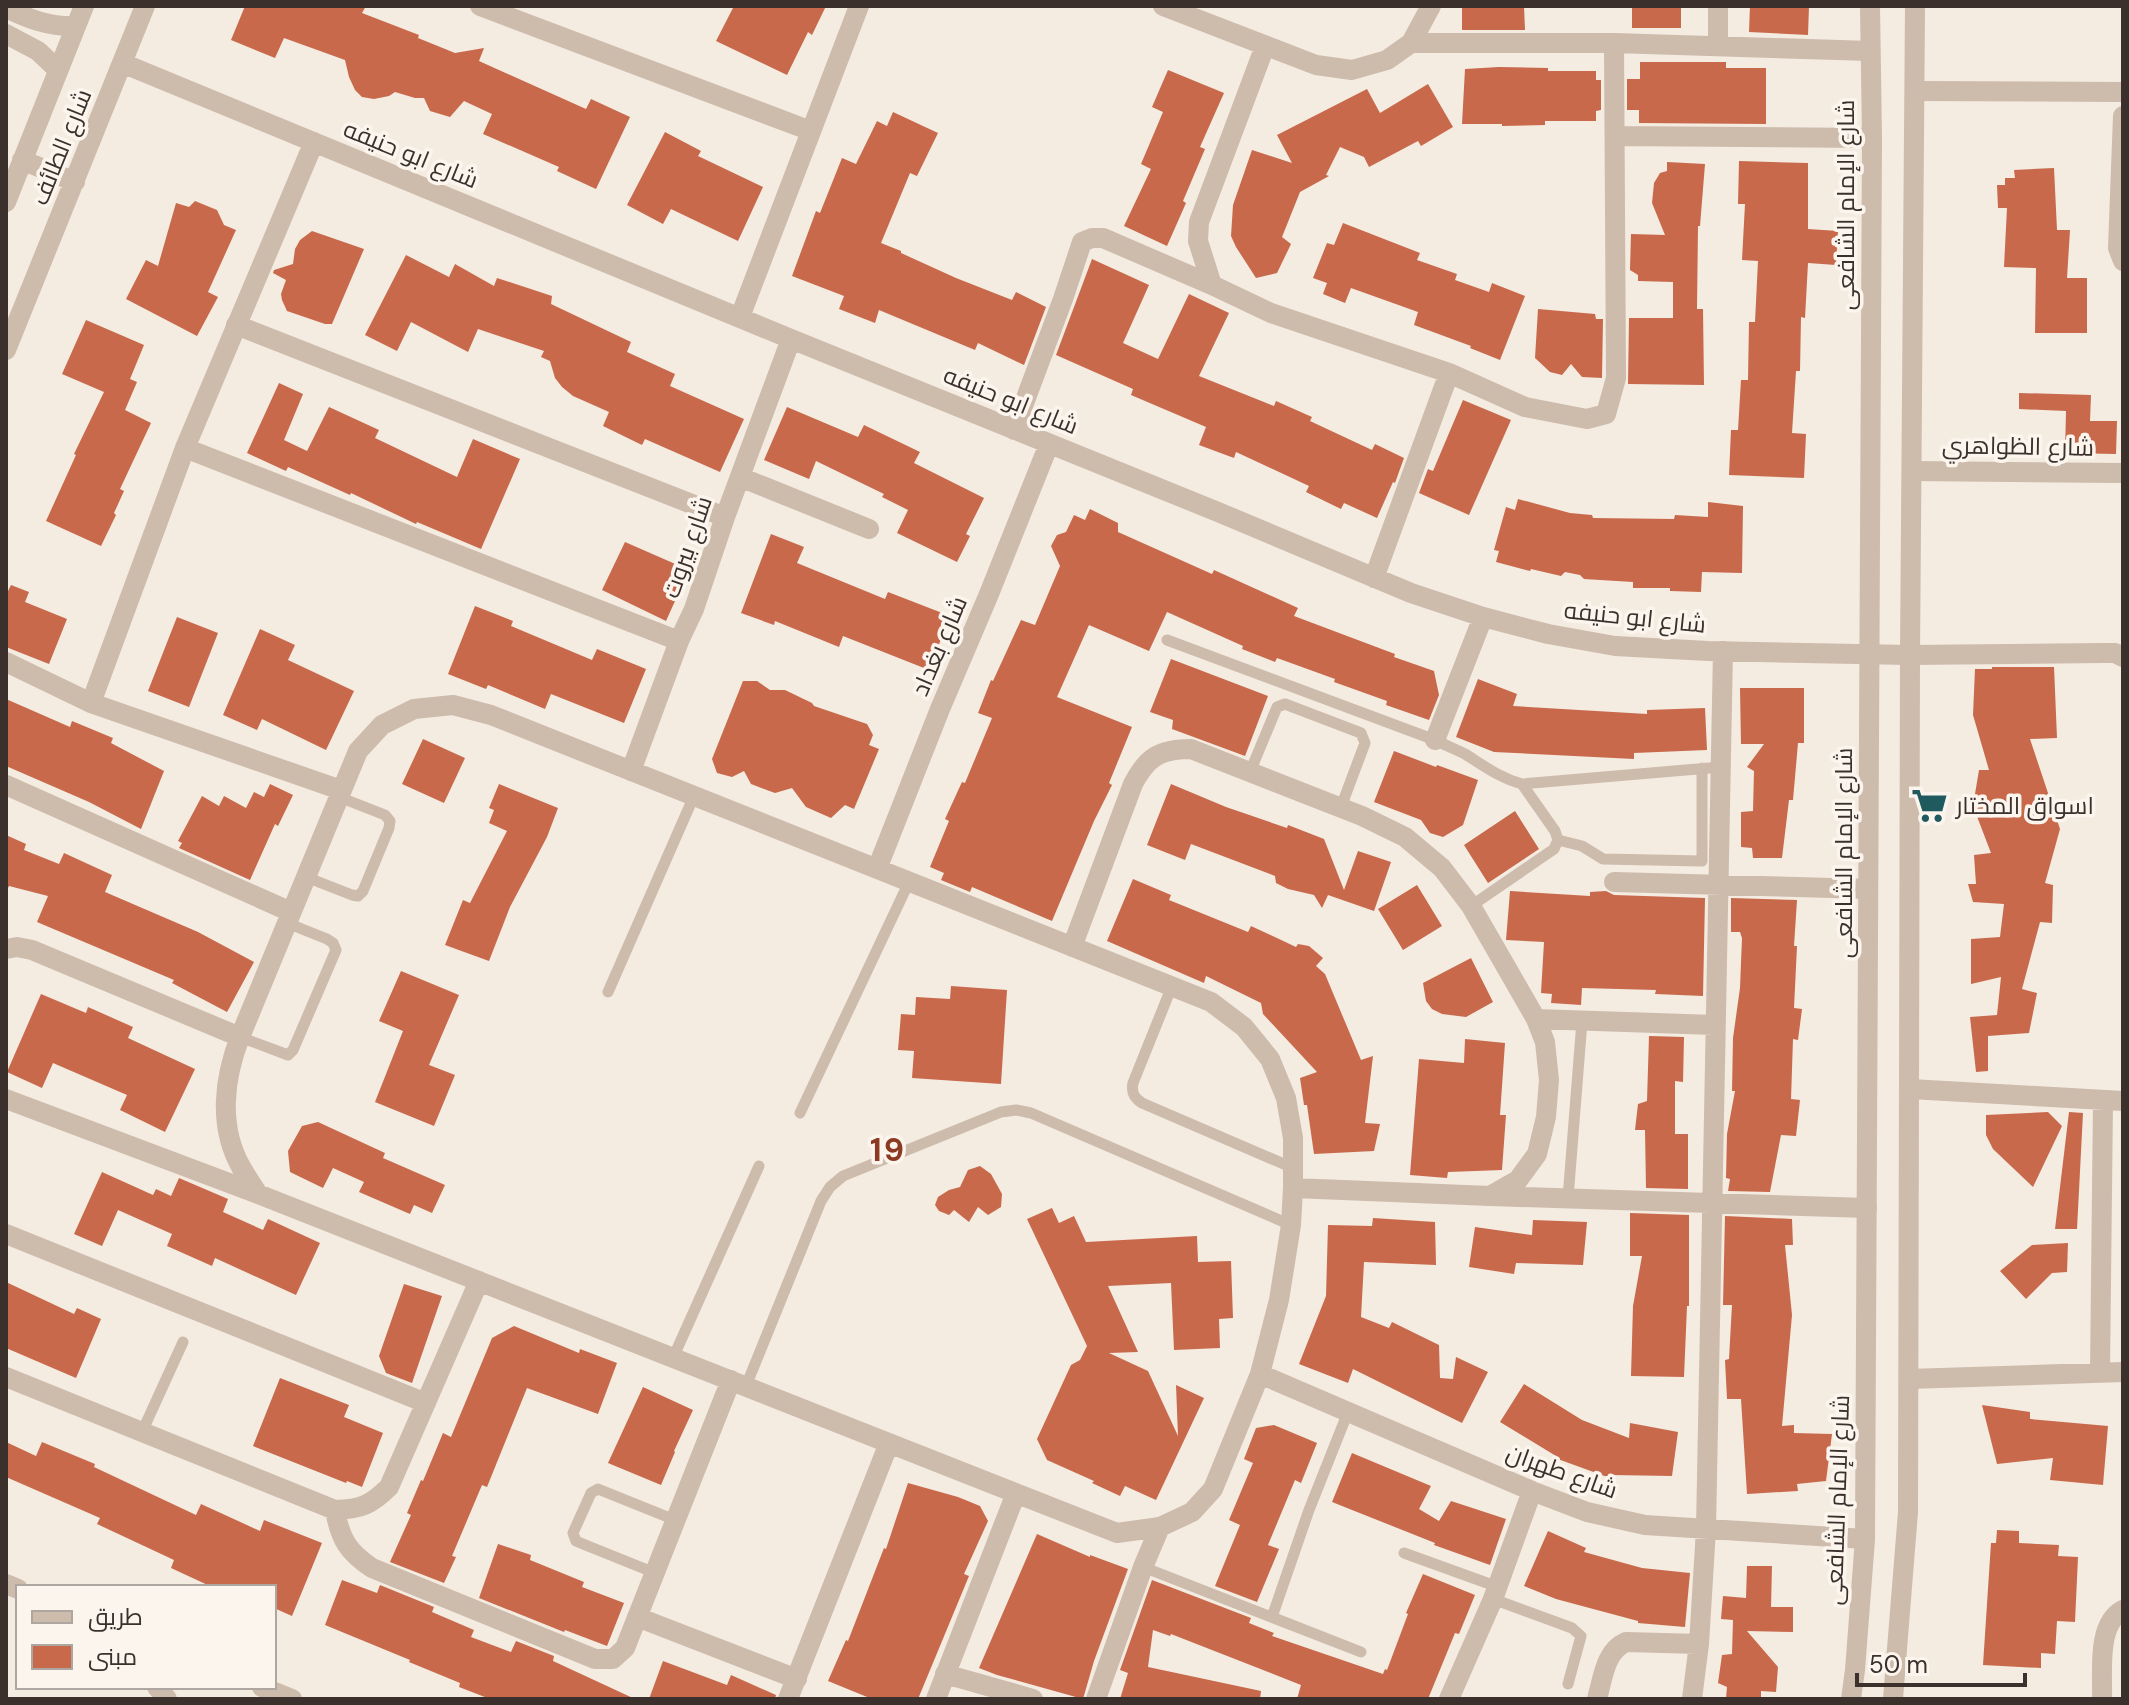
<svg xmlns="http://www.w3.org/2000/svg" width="2129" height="1705" font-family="'DM Sans',Cairo,sans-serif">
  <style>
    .building { fill: #c8694b }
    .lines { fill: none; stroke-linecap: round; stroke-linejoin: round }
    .service { stroke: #cdbbac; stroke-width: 11 }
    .minor { stroke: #cdbbac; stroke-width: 20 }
    .tertiary { stroke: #cdbbac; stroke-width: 20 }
    .labels { text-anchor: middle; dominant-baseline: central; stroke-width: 7; stroke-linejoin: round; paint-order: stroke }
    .street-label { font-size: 24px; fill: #3b302b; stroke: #fbf5ee }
    .poi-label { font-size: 24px; fill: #3b302b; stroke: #fbf5ee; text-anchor: start }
    .district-label { font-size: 32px; font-weight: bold; letter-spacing: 2px; fill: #8c3b22; stroke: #fbf5ee }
  </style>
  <rect width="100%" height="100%" fill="#f4ebe1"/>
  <path class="building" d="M245,6H366L362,13L419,35L418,38L455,53L484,48L479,61L586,109L591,99L630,117L596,189L557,171L559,167L483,134L492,114L464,101L450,117L430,111L424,98H415L395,92L389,96L374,99L362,97L355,90L349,77L345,60L284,38L275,58L231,40Z
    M734,6H826L812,35L808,32L787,75L716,41Z
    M1462,6H1524L1525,30H1462Z
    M1632,6H1681V28H1632Z
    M1750,6H1809L1808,35L1749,32Z
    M1640,62H1726V68H1766V124L1639,123V110H1627V79H1640Z
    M1499,67L1548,68V71H1596V80H1601V110L1596,111V121H1545V125L1502,126V124H1462L1465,69Z
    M1168,70L1224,93L1200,147L1205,149L1183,201L1186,203L1167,246L1124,226L1151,169L1141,164L1163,112L1152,107Z
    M1428,84L1453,127L1421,146L1418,141L1369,167L1364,157L1340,147L1326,175L1329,176L1300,192L1282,237L1291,244L1277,273L1256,278L1236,247L1231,236L1233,205L1252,150L1292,163L1277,135L1367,89L1380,113Z
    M893,112L938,133L917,176L910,173L881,243L901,251V253L956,278L1012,300L1016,292L1046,307L1024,365L978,343L975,350L879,310L875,323L839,309L844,296L792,276L816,211L820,213L842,158L856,164L877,121L887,126Z
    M665,132L701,151L698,156L763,187L738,241L671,209L663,224L627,205Z
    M1739,161L1808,163V229L1838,231L1836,265L1808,263L1805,318L1801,317L1800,371H1796L1792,433L1806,434L1804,478L1729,475L1731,430H1738L1741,380H1748L1749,322H1755L1758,261L1742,260L1745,204H1738Z
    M1667,162L1705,164L1700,226H1698L1697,309H1703L1704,385L1628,384L1629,318H1673V282L1638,281V275L1630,270L1631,234L1665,235L1652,203L1654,183L1660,173L1667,171Z
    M2054,168L2057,230H2070L2067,278H2087V333H2035L2036,268L2004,267L2007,208H1998L1997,185H2005V178H2015L2014,170Z
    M195,201L217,210L224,225L236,230L208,292L218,297L197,336L126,299L146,260L158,266L176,203L189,207Z
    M1343,223L1420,253L1417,260L1457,274L1455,280L1489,292L1492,283L1525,296L1500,360L1470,348L1471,346L1414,325L1418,312L1351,288L1345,303L1323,294L1327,283L1313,278L1327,243L1334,245Z
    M312,231L364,249L332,324H325L287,311L282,300L281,294L286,280L273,273L274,270L293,264L295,249L300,240Z
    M406,255L449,277L455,264L494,286L497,278L552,296L551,304L631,342L627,352L675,374L670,386L744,419L720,472L645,439L642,445L603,426L609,412L573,396L562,387L555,378L550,361L541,357L544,351L478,329L468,352L411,322L397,351L365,335Z
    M1092,259L1149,285L1123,343L1158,359L1189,294L1229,313L1199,376L1274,406L1276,401L1312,417L1310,421L1372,450L1375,444L1404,458L1395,483L1393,482L1377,518L1344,503L1341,509L1306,492L1309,486L1236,452L1234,458L1199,445L1206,427L1131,395L1133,389L1056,355Z
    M1538,309L1595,314L1596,319H1603L1602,378L1582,377L1571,364L1562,375L1550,372L1535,358Z
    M86,320L144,345L130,379L137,382L125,410L151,423L120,489L124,491L114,513L116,515L101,546L46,521L76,455L74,454L104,392L62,374Z
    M279,383L303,394L284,440L307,451L329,407L379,430L375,438L457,477L473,439L520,459L481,549L417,522L416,524L351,493L350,495L288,467L286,471L247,453Z
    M2019,393L2091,395L2090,421H2117L2116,454L2065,453L2066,411L2019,409Z
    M1463,400L1511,420L1469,515L1419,493L1428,469L1433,471Z
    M787,407L858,437L864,425L920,452L914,463L984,498L966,534L970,536L957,562L897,533L908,510L882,497L884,494L816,461L809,479L764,460Z
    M1518,499L1570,513L1592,515L1593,518L1674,519L1675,515L1708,517V502L1743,506L1742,573L1702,572L1701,592L1670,591V588H1633V582L1584,579L1580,575L1565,572L1561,576L1531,569L1530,571L1496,562L1499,551L1494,550L1506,507L1515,510Z
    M1090,509L1118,523V532L1212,574L1214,570L1298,608L1294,616L1395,654L1394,657L1434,671L1439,695L1429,720L1386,705L1387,701L1334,682L1335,679L1277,658L1275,662L1242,649L1243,646L1167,612L1149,651L1089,625L1057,697L1132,727L1109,783L1112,785L1094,821L1052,921L972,887L970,892L941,880L944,873L930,867L949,821L945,819L962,782L965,783L992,718L978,713L991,680L993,681L1021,620L1035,625L1060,566L1051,546L1057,535L1066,532L1074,515L1085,520Z
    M771,534L804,547L797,563L885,599L888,592L950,616L929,670L843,636L839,647L775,621L774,625L741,613Z
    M625,542L689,570L666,621L602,590Z
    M11,585L29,592L25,602L67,619L49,664L6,647V595Z
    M475,606L513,621L511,626L592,660L597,649L646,669L624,723L551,694L545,709L488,685L486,689L448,674Z
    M177,617L218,633L189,707L148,691Z
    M260,629L295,645L288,660L354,691L326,750L262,719L257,730L223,715Z
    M1171,659L1268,696L1245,756L1172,729L1173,720L1150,712Z
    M1992,667H2054L2057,738L2030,739L2060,829L2045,883L2053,885L2052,923L2040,922L2022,989L2037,993L2029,1033L1988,1036V1071L1976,1072L1970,1017L1997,1015L2001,977L1971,984V939L2000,937L2004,904L1973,902L1968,884H1976L1974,855L1991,853L1973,806L1979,770H1989L1973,715L1975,669H1992Z
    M1478,679L1517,694L1513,706L1647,714V710L1705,708L1707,750L1634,753V759L1494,752L1456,737Z
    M743,681H757L770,690H785L812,703L814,706L867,724L873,735L869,745L879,749L854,809L845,805L831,818L806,807L792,788L775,793L751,784L744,771L732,777L717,773L712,759Z
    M1740,688H1804V743H1798L1793,800H1789L1782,858H1753L1752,848L1741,847V812L1753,811L1754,771L1747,767L1764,744H1741Z
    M6,699L70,727L72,721L113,738L111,743L164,771L141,829L89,802L6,766Z
    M423,739L465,758L444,803L402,784Z
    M1394,751L1436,767L1437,765L1478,780L1463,825L1443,837L1430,833L1421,820L1374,802Z
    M270,784L293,795L278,826L275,824L250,880L179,848L182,843L178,841L202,796L219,806L224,796L246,808L254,792L264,797Z
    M499,784L558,808L547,837L510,907L489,961L445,945L463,900L470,903L507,831L489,823L494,810L489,808Z
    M1171,784L1226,807L1287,828L1288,825L1324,839L1344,890L1358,851L1391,862L1374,911L1328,895L1322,908L1314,895L1288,889L1276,883L1275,876L1191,844L1185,860L1147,845Z
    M1515,811L1539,849L1488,883L1464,845Z
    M6,835L26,844L24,850L59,864L64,853L112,875L105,892L198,932L254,962L227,1012L172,983L174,980L37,922L48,896L9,886L6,892Z
    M1133,879L1171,895L1169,900L1248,932L1251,926L1296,947L1298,944L1309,946L1323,958L1316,966L1325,974L1361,1060L1373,1056L1365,1123L1380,1124L1374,1151L1314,1154L1307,1105H1304L1300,1078L1317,1072L1263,1014L1261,1003L1206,976L1204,983L1107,941Z
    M1417,885L1442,926L1403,950L1378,909Z
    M1510,891L1590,896V892L1606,891L1614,895L1705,898L1703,996L1655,994L1656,990L1582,988L1581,1005L1551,1003L1552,994L1541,993L1544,942L1506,940Z
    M1731,898L1797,900L1794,946H1797L1794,1008L1802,1009L1798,1040L1793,1039L1791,1099L1800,1100L1796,1136L1781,1135L1770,1192L1728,1191L1730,1179L1726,1178L1727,1134L1735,1091H1732L1733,1038L1740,988L1742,938L1740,932H1731Z
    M1471,958L1493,1002L1466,1017L1442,1014L1432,1009L1426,1001L1423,983Z
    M401,971L459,995L429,1065L455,1075L434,1126L375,1102L403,1031L379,1021Z
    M951,986L1007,990L1001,1084L912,1078L914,1051L898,1050L901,1014L915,1015L916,997L950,999Z
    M41,994L86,1013L88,1007L133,1027L128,1038L195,1069L165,1132L120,1110L127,1095L53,1063L42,1088L7,1072Z
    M1649,1036L1684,1037L1683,1082L1675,1081V1134H1688V1189L1646,1188L1645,1130H1635L1638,1104L1647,1101Z
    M1465,1039L1505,1043L1500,1115H1506L1502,1170L1448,1172L1447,1178L1410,1175L1419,1059L1464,1063Z
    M2048,1112L2062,1126L2033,1187L1993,1149L1986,1135V1115Z
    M2069,1112L2083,1113L2077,1229H2055Z
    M318,1122L385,1153L383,1158L445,1185L432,1213L414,1205L410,1214L359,1192L364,1182L333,1168L323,1188L290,1172L288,1151L302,1126Z
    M980,1166L991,1174L1002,1194L1001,1207L988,1215L978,1207L969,1222L954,1210L949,1215L939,1211L935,1205L938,1197L949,1190L960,1187L968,1170Z
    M102,1172L153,1195L156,1189L171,1196L179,1178L228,1199L223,1212L263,1230L268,1219L320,1243L296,1295L215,1258L212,1266L167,1246L172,1234L118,1210L102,1246L74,1234Z
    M1052,1208L1059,1223L1074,1216L1086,1242L1197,1236L1198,1262L1231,1261L1233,1318L1219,1319L1220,1348L1174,1350L1171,1283L1108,1286L1138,1352L1109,1353L1148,1371L1178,1436L1176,1385L1204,1398L1156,1500L1125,1486L1120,1496L1092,1483L1094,1481L1047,1460L1037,1439L1071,1365L1080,1360L1087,1346L1027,1219Z
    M1630,1213L1689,1215V1306H1687L1684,1377L1631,1376L1633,1306L1642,1256H1630Z
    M1725,1216L1792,1219L1793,1245H1785L1792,1315L1782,1426L1794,1425V1433L1832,1434L1826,1481L1797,1484L1798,1491L1747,1494L1741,1399H1727L1725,1360L1729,1359L1732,1305H1723Z
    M1373,1218L1435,1222L1436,1265L1364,1262L1361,1317L1389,1328L1392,1322L1439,1345L1440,1378L1453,1379L1456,1357L1488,1372L1462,1423L1353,1369L1348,1383L1299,1364L1326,1296L1328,1225L1372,1226Z
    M1533,1220L1587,1222L1583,1265L1516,1263L1514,1274L1469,1267L1475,1227L1532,1235Z
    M2068,1243L2067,1272L2052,1273L2026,1299L2000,1271L2032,1245Z
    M6,1282L74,1314L77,1308L101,1319L76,1378L6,1348Z
    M404,1284L442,1296L412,1383L386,1373L379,1356Z
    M514,1326L579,1353L580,1349L617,1363L598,1414L527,1388L487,1487L482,1485L452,1556L456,1557L444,1583L390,1562L411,1515L407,1513L421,1480L423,1481L443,1433L451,1437L492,1338Z
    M280,1378L349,1405L344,1417L383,1433L362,1487L347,1481L346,1483L253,1446Z
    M1524,1384L1582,1420L1629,1438L1630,1423L1678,1432L1672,1476L1612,1475L1610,1478L1555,1458L1556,1456L1500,1422Z
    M643,1387L693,1410L674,1451L675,1452L661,1485L608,1463Z
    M1982,1405L2030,1412V1419L2108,1426L2103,1485L2050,1480L2053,1458L1997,1464Z
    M1274,1425L1317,1443L1301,1483L1295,1480L1268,1545L1279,1549L1257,1602L1215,1586L1240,1525L1229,1520L1253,1463L1244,1459L1256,1428Z
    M6,1442L36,1456L42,1442L95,1464L94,1467L196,1515L201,1504L260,1531L264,1520L322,1543L292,1616L274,1608V1587H212L171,1568L174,1560L97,1524L100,1518L6,1477Z
    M1352,1453L1431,1486L1419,1509L1439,1521L1451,1501L1506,1519L1490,1565L1434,1545L1435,1543L1332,1502Z
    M908,1483L958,1497L980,1506L988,1521L964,1574L969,1576L918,1699H872L828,1681L846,1640L848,1641L884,1548L886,1549Z
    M1997,1530L2019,1531V1543L2059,1545L2058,1556L2078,1557L2075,1622L2057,1621L2055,1654L2041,1653V1668L1983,1665L1991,1543H1996Z
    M1548,1531L1586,1548L1584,1552L1642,1568L1690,1573L1685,1627L1638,1623V1621L1556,1599L1524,1586Z
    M1037,1534L1090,1557V1555L1128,1569L1094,1661L1083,1699L997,1675L979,1668Z
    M498,1544L531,1555L530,1560L584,1582L582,1587L624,1603L607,1646L565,1630L564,1632L479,1598Z
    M1747,1566H1772L1771,1607H1793V1632L1747,1631L1778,1667L1776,1692L1761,1691V1699L1726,1698L1727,1687L1718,1683L1722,1655L1732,1654L1733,1620L1721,1619L1723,1596L1746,1598Z
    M1423,1574L1475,1595L1459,1634L1455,1633L1428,1699H1297L1301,1685L1171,1634L1170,1636L1153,1630L1148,1667L1261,1691L1260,1699H1120L1128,1673L1120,1670L1152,1580L1251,1618L1249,1623L1274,1633L1272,1636L1383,1674L1385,1669L1387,1670L1408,1614L1406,1613Z
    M342,1580L377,1593L380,1585L434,1607L432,1612L474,1630L471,1637L511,1652L516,1641L554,1656L553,1661L635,1699H490L459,1687L460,1683L409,1662L410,1660L325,1625Z
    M663,1661L727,1685L731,1675L776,1695L775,1699H649Z"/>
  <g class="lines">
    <path class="service" d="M1167,640L1435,740C1445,745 1455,749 1465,754C1484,766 1500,778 1522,784L1721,767
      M1250,772L1277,707L1285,704L1361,733L1365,743L1341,807
      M1558,840L1582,846L1603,859L1702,861V768
      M306,877L352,895L358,896L363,891L389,828L390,821L385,815L339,797
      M1471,906L1554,849L1558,840L1555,831L1522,784
      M1172,986L1133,1083C1131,1092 1134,1098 1142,1103L1293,1168
      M608,992L694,796
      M240,1037L288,1055L293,1050L336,950L333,943L327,939L287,923
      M800,1113L909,882
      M1568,1198L1582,1021
      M673,1358L759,1166
      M746,1386L821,1201L830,1187L843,1176L1001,1112L1016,1110L1031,1113L1291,1225
      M142,1432L183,1342
      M1404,1553L1498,1587
      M1143,1567L1361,1652
      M655,1573L583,1544L576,1541L573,1533L591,1493L598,1489L675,1520
      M1493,1599L1572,1628L1581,1636L1568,1684
      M1272,1617L1309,1510L1348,1412"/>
    <path class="minor" d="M480,6L811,131
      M1163,6L1316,65L1352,70L1387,60L1411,43L1431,6
      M6,8C29,19 49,27 76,26
      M6,34L38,51L58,70
      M1411,43H1614L1870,51
      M1265,46L1199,222L1198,241L1212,285L1271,313L1449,373L1525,407L1587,419L1606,414L1616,378L1614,43
      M1718,46V6
      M122,63L791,339L1218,512L1411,593L1483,617L1548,634L1615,646L1708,651L1910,655L2104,653H2115L2123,657
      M1915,91L2123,92
      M2123,116L2118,248L2123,261
      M1615,136L1872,138
      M22,160L75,182
      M6,202L84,6
      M740,317L859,6
      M236,325L725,517
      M6,350L145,6
      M1014,430L1063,299L1082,242L1092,238H1103L1212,285
      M185,448L679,641
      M1912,471L2123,473
      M740,477L869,529
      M1374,578L1449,373
      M6,662L91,703L341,790
      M91,703L185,448L314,142
      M1435,740L1483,617
      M631,771L679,641L694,609L725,517L791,339
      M6,785L291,912
      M877,869L940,709L989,594L1049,444
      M1614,882L1868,889
      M1072,947L1133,784C1147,757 1160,749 1191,749L1362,816L1405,837L1442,868L1471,906L1536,1019L1545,1042L1549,1080L1546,1117L1537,1154L1518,1180L1490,1196L1293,1188
      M6,949L17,947L32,950L240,1037
      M1536,1019L1715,1025
      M1910,1089L2123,1101
      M6,1099L258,1194L1117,1533L1160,1527L1192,1512L1213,1489L1260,1374L1279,1300L1291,1225L1293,1188V1138L1286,1098L1270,1059L1244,1027L1211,1002L491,715L453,705L414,709L382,725L358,751L240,1037C224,1078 218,1126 241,1167C246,1176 252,1185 258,1194
      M1490,1196L1867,1208
      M6,1234L426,1403
      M2100,1373L2103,1100
      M1260,1374L1532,1491L1587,1512L1645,1525L1865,1539
      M6,1377L335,1510C361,1509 371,1505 389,1487L479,1281
      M1909,1379L2123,1372
      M335,1510C340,1539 348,1552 372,1568L595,1659H613L625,1648L731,1380
      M6,1584L18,1589
      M637,1617L797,1679
      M945,1674L1033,1699
      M262,1687L292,1699
      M788,1699L889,1443
      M936,1699L1016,1493
      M1096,1699L1143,1567L1160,1527
      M1449,1699L1493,1599L1532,1491
      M1597,1699C1603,1678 1605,1651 1626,1642L1699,1644
      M1692,1699L1699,1644L1706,1529L1723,651
      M2102,1699C2103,1673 2096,1624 2123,1610"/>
    <path class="tertiary" d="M157,1687L167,1699
      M1851,1699L1855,1670L1865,1539L1872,138L1870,6
      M1893,1699L1908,1512L1910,655L1915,6"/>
  </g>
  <defs>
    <symbol id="supermarket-bare" viewBox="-9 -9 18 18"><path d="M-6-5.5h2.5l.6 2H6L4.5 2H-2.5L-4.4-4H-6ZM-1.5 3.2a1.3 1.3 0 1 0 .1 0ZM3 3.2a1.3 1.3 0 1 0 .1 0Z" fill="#1f5a5e" stroke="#fbf5ee" stroke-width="2.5" paint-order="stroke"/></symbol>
  </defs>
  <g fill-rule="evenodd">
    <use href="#supermarket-bare" x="1904" y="780" width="51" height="51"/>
  </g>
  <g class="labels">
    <g class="street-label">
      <text transform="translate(61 147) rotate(-68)">شارع الطائف</text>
      <text transform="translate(411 154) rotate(22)">شارع ابو حنيفه</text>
      <text transform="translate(1845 205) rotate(-90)">شارع الإمام الشافعى</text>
      <text transform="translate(1011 400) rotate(22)">شارع ابو حنيفه</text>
      <text transform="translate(2018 446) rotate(1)">شارع الظواهري</text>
      <text transform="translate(687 547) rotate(-71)">شارع بيروت</text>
      <text transform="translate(1635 617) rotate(6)">شارع ابو حنيفه</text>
      <text transform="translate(939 646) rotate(-67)">شارع بغداد</text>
      <text transform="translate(1843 853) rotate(-90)">شارع الإمام الشافعى</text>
      <text transform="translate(1562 1471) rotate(20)">شارع طهران</text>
      <text transform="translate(1837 1500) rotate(-88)">شارع الإمام الشافعى</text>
    </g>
    <g class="poi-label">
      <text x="1956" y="805">اسواق المختار</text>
    </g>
    <g class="district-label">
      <text x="888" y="1150">19</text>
    </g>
  </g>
  <rect width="2129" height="1705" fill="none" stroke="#3b302b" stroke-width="16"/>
  <rect x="16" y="1585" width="260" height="104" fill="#fbf5ee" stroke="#aea6a0" stroke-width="2"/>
  <rect x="32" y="1611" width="40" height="12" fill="#cdbbac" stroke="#aea6a0" stroke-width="2"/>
  <text x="88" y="1625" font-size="24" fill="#3b302b">طريق</text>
  <rect x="32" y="1645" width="40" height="24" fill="#c8694b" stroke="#aea6a0" stroke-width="2"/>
  <text x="88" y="1665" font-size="24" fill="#3b302b">مبنى</text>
  <path d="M1857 1673v12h168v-12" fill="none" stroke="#3b302b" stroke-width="4"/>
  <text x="1869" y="1673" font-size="24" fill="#3b302b" stroke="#fbf5ee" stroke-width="6" paint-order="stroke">50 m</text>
</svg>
